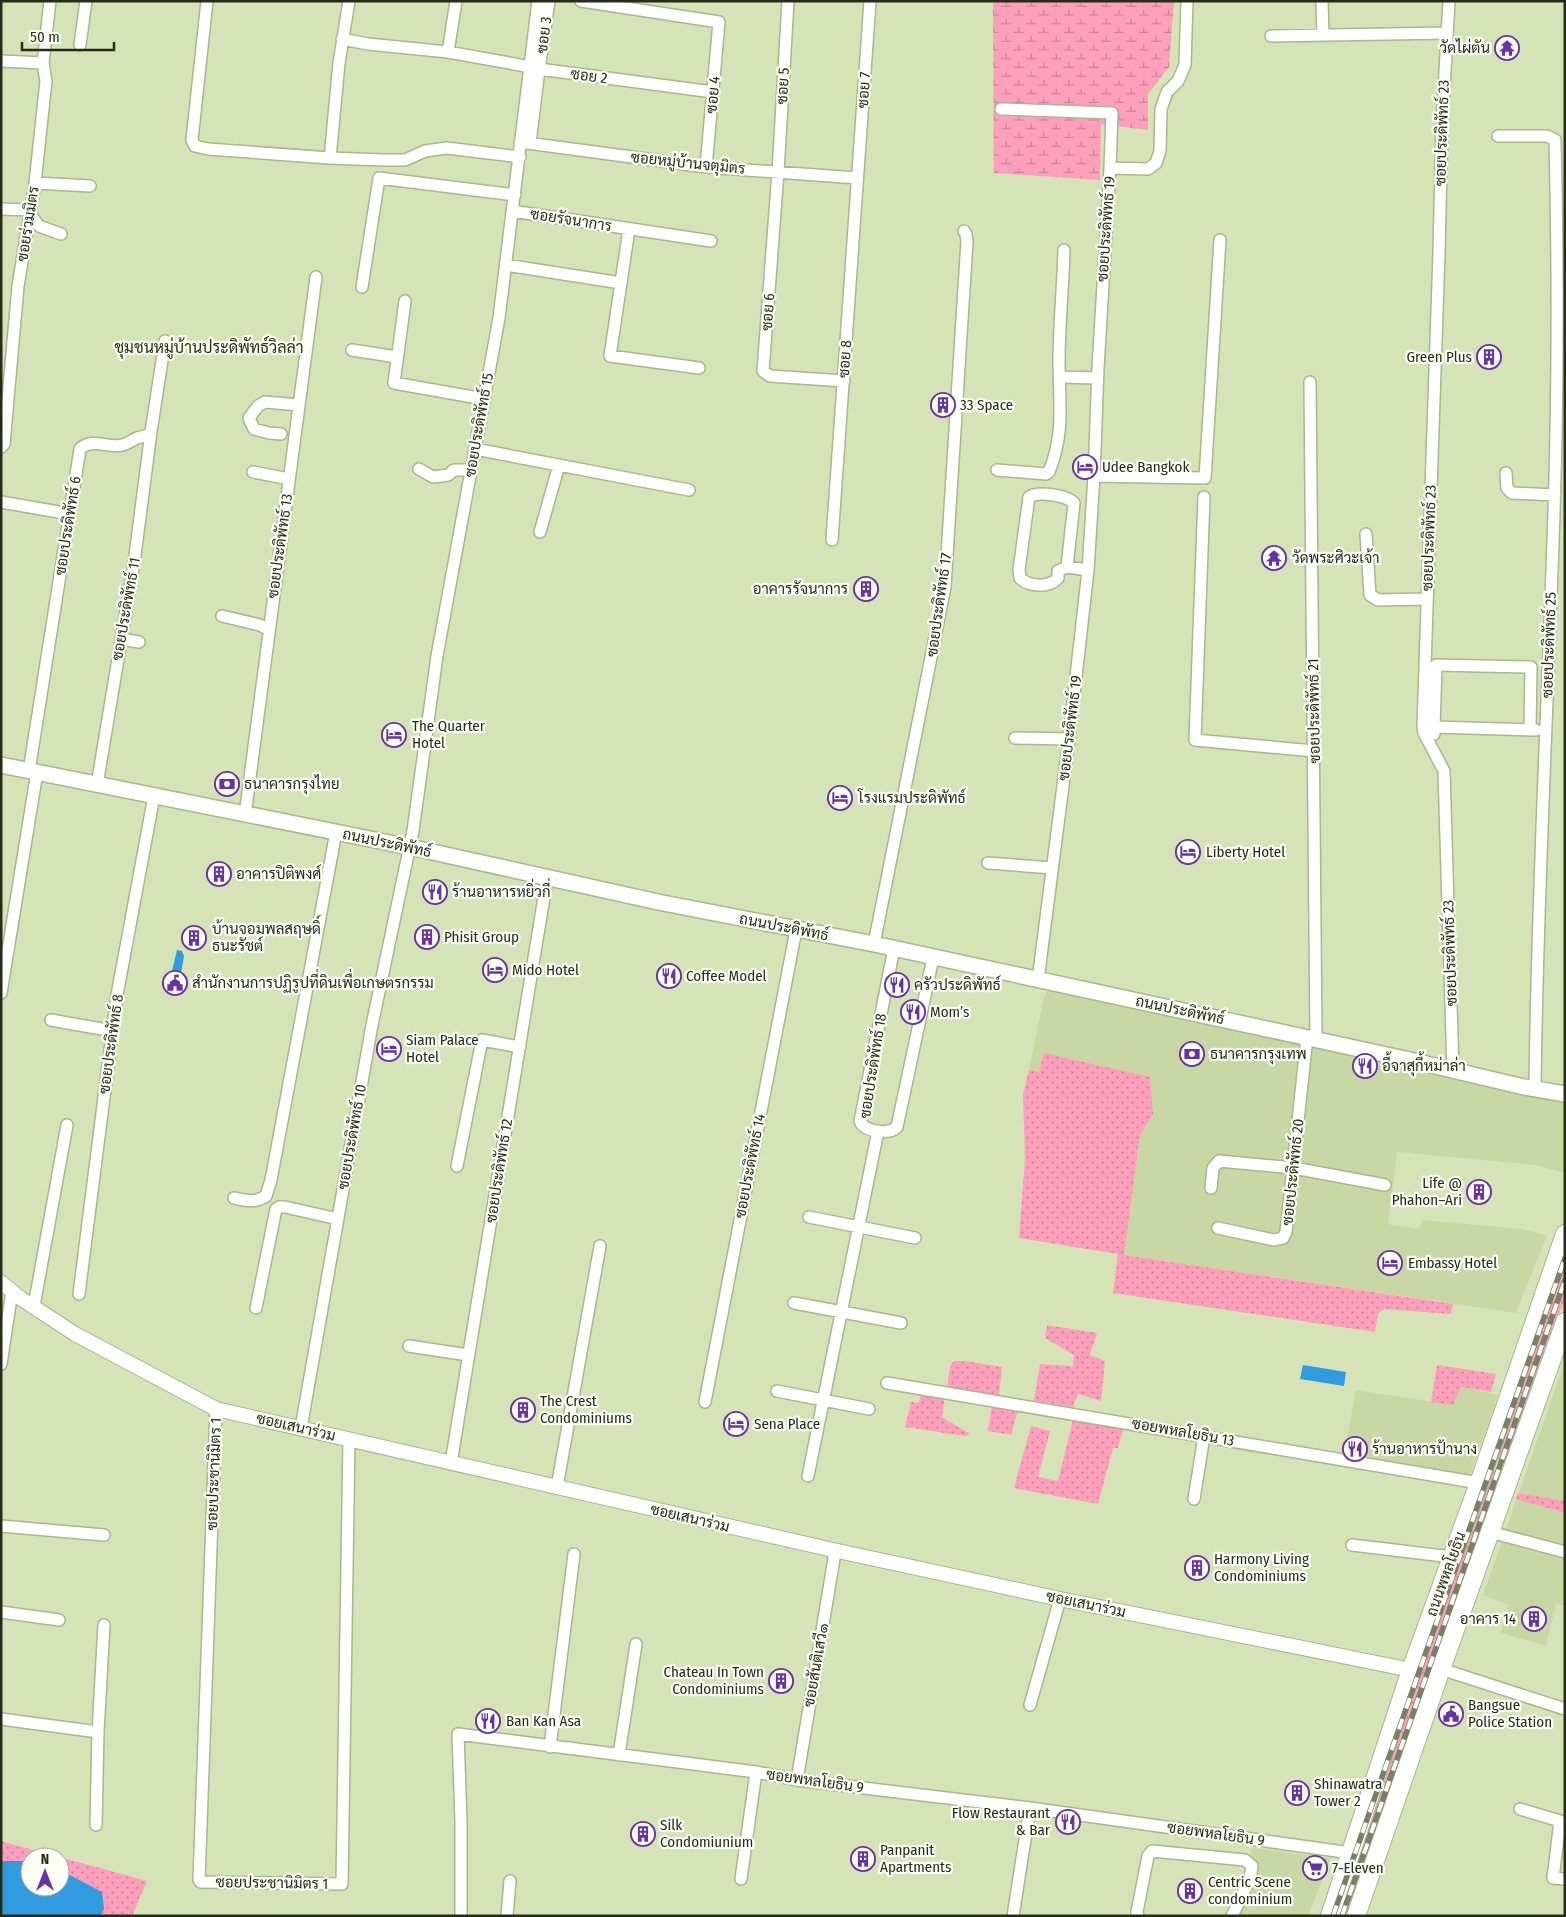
<svg xmlns="http://www.w3.org/2000/svg" width="1566" height="1917" font-family="'Fira Sans Condensed',Sarabun,sans-serif">
  <style>
    .built { fill: #c8d7a4 }
    .grass { fill: url(#grass-dots) }
    .wetland { fill: url(#wetland-marsh) }
    .water { fill: #309cdf }
    .lines { fill: none; stroke-linecap: round; stroke-linejoin: round }
    .minor-casing { stroke: #aab68c; stroke-width: 14 }
    .tertiary-casing { stroke: #aab68c; stroke-width: 16 }
    .secondary-casing { stroke: #aab68c; stroke-width: 18 }
    .primary-casing { stroke: #aab68c; stroke-width: 20 }
    .minor { stroke: #fff; stroke-width: 11 }
    .tertiary { stroke: #fff; stroke-width: 14 }
    .secondary { stroke: #fff; stroke-width: 15 }
    .primary { stroke: #fff; stroke-width: 18 }
    .rail-casing { stroke: #788163; stroke-width: 5.5 }
    .rail { stroke: #fcfff6; stroke-width: 4; stroke-dasharray: 11; stroke-linecap: butt }
    .labels { text-anchor: middle; dominant-baseline: central; stroke-width: 4.5; stroke-linejoin: round; paint-order: stroke }
    .street-label { font-size: 15px; fill: #262b1a; stroke: #fcfff6 }
    .poi-label { font-size: 15px; fill: #262b1a; stroke: #fcfff6; text-anchor: start }
    .neighbourhood-label { font-size: 16px; fill: #2a330d; stroke: #fcfff6 }
  </style>
  <defs>
    <pattern id="grass-dots" width="8" height="8" patternUnits="userSpaceOnUse" patternTransform="scale(1.25)"><rect width="8" height="8" fill="#fea0bc"/><path d="M2 2h.1M6 6h.1" fill="none" stroke="#cd8398" stroke-width="1.8" stroke-linecap="round"/></pattern>
    <pattern id="wetland-marsh" width="20" height="14" patternUnits="userSpaceOnUse" patternTransform="scale(1.25)"><rect width="20" height="14" fill="#fea0bc"/><path d="M1 5h8M5 5V1M11 12h8M15 12V8" fill="none" stroke="#cd8398"/></pattern>
  </defs>
  <rect width="100%" height="100%" fill="#d6e3b7"/>
  <path class="built" d="M1048,990L1157,1011L1565,1103V1173L1536,1165L1397,1152L1388,1224L1420,1229L1422,1220L1522,1229L1547,1236L1516,1313L1124,1255L1140,1135L1153,1115L1044,1053L1039,1072L1029,1070L1044,997Z
    M1565,1361V1606L1556,1604L1546,1646L1501,1633L1509,1605L1483,1595Z
    M1460,1387L1498,1395L1466,1486L1342,1465L1356,1390L1453,1405Z
    M1252,1848L1331,1858L1308,1916H1231Z"/>
  <path class="grass" d="M1044,1053L1150,1077L1153,1115L1140,1135L1124,1255L1453,1304L1451,1314L1384,1309L1378,1314L1375,1332L1113,1293L1118,1254L1019,1238L1025,1159L1023,1095L1029,1070L1039,1072Z
    M1565,1249V1298L1508,1459L1505,1462L1490,1458Z
    M1047,1325L1097,1333L1090,1355L1105,1361L1101,1401L1078,1394L1073,1407L1034,1401L1040,1364L1073,1366L1074,1355L1045,1338Z
    M954,1361H965L1002,1367L999,1396L947,1388L950,1366Z
    M1437,1365L1496,1374L1491,1392L1461,1387L1453,1405L1431,1402Z
    M921,1393L945,1396L942,1417L970,1434L965,1436L905,1427L911,1402L919,1403Z
    M992,1405L1018,1410L1011,1435L988,1431Z
    M1073,1420L1094,1424L1124,1426L1118,1448H1113L1098,1504L1014,1488L1031,1426L1050,1431L1038,1477L1058,1481Z
    M1487,1469L1501,1472L1502,1475L1347,1916H1334Z
    M1518,1493L1565,1501V1513L1516,1499Z
    M1,1841L59,1857H30V1887H60V1857L147,1881L132,1916H1Z"/>
  <path class="wetland" d="M993,1H1174L1169,67L1148,94V130L1101,124L1100,180L994,173Z"/>
  <path class="water" d="M177,950L182,951L184,956L180,979L176,980L172,971Z
    M1303,1365L1346,1372L1344,1386L1300,1379Z
    M1,1861H30V1887H60V1870L102,1892L104,1909L100,1916H1Z"/>
  <g class="lines">
    <defs>
      <path id="minor" d="M207,1L192,140L195,146L208,149L330,158L383,160H405L425,151L447,148L520,157
        M581,1L719,22L706,167
        M788,1L778,172L763,371L770,376L844,381
        M1322,1L1323,34
        M1449,1L1442,124L1439,252L1423,726L1424,733L1444,771L1453,1070
        M1271,36L1447,33
        M342,39L368,44L448,52L531,67
        M80,45L86,1
        M448,52L456,1
        M1,61L43,63
        M539,69L549,1
        M1001,109L1112,113L1110,168
        M1498,136H1547L1555,140C1558,264 1558,388 1554,512C1548,704 1537,896 1535,1089
        M520,142L706,167L857,178
        M530,143L539,69L713,92
        M330,158L339,63L349,1
        M35,183L90,186
        M1,209L31,210
        M512,211L711,241
        M30,214L39,226L61,234
        M629,229L610,356L699,368
        M506,265L621,283
        M362,287L379,178L515,195
        M405,301L394,383L484,399
        M352,350L397,357
        M1060,377L1097,378
        M1310,382L1316,1039
        M281,434L269,433L254,429L249,418L258,406L265,402L299,405
        M1,447L4,444L18,286L35,183L46,81L43,63L50,1
        M475,449L689,490
        M419,469L433,477L448,475L454,470H471
        M997,470L1046,474L1049,472C1065,432 1059,403 1059,362C1059,325 1063,287 1064,250
        M253,472L289,479
        M1506,473L1507,488L1512,493L1555,495
        M1094,476L1205,478L1220,240
        M1204,497L1195,740L1314,751
        M1,502L70,514
        M540,532L559,465
        M1366,534L1370,595L1378,600L1426,599
        M832,540L870,1
        M1067,567L1074,503C1066,495 1038,491 1029,497L1019,570L1020,578C1029,587 1049,588 1058,578V571L1067,567L1088,570
        M222,616L260,625L269,630
        M121,639L139,642
        M1434,727L1436,665L1531,667L1530,730
        M1434,734V727L1536,730
        M1015,738L1069,739
        M29,771L80,449C92,437 109,449 122,445C128,444 132,440 137,438C143,436 147,437 151,432L165,341
        M97,785L134,563L151,432
        M245,815L316,277
        M988,863L1052,868
        M874,944L945,587L967,241L966,234L964,231
        M894,948L860,1121C864,1132 889,1135 897,1127L933,958
        M1038,980L1069,739L1088,570L1094,476L1098,368L1110,168L1148,169L1156,163L1160,151L1161,109L1167,92L1178,81L1185,65L1187,1
        M1,993L37,772
        M51,1020L113,1031
        M457,1166L482,1040L520,1047
        M1211,1188L1213,1168L1219,1161L1294,1168L1385,1185
        M234,1198C247,1201 255,1203 266,1196L271,1180L336,832
        M809,1217L915,1238
        M1218,1228L1274,1240L1283,1238L1286,1232L1307,1037
        M79,1294L117,995L154,796
        M794,1303L901,1323
        M34,1306L67,1125
        M256,1308L276,1209L279,1207H285L338,1219
        M409,1346L468,1355
        M1,1364L12,1291
        M887,1383L1479,1483
        M777,1391L869,1409
        M705,1402L796,930
        M216,1409L199,1880L201,1882L342,1884L349,1439
        M301,1428L372,1025L413,831L437,656L499,318L538,1
        M451,1463L547,879
        M808,1476L878,1131
        M557,1487L600,1246
        M1194,1499L1204,1436
        M1,1526L104,1535
        M1490,1532L1565,1552
        M1352,1545L1452,1557
        M1,1612L59,1620
        M1441,1669L1565,1709
        M1030,1705L1060,1599
        M1,1719L98,1732
        M550,1747L574,1554
        M619,1755L636,1644
        M797,1780L834,1559L833,1550
        M1520,1809L1560,1821L1553,1878L1565,1879
        M96,1825L98,1732L104,1625
        M741,1879L756,1772
        M461,1916V1821L458,1734L756,1772L797,1780L1030,1808L1351,1853
        M507,1916L510,1881
        M1013,1916L1030,1808
        M1138,1916L1137,1912L1148,1856L1152,1851L1245,1860L1252,1866L1250,1879L1232,1916"/>
      <path id="tertiary" d="M1,1282L20,1298L75,1334L216,1409L833,1550L1060,1599L1411,1670"/>
      <path id="secondary" d="M1,765L410,847L658,902L874,944L1410,1060L1524,1087L1565,1094"/>
      <path id="primary" d="M1330,1916L1411,1670L1479,1483L1565,1234
        M1356,1916L1441,1669L1565,1322"/>
    </defs>
    <use href="#minor" class="minor-casing"/>
    <use href="#tertiary" class="tertiary-casing"/>
    <use href="#secondary" class="secondary-casing"/>
    <use href="#primary" class="primary-casing"/>
    <use href="#minor" class="minor"/>
    <use href="#tertiary" class="tertiary"/>
    <use href="#secondary" class="secondary"/>
    <use href="#primary" class="primary"/>
    <defs>
      <path id="rail" d="M1333,1916L1565,1258
        M1342,1916L1565,1280"/>
    </defs>
    <use href="#rail" class="rail-casing"/>
    <use href="#rail" class="rail"/>
  </g>
  <defs>
    <symbol id="temple-ring" viewBox="-11 -11 22 22"><circle r="9.5" fill="#fcfff6" stroke="#6931a7" stroke-width="1.5"/><path d="M0-6L5-2H3V0L6.5 2.5H4V6H1.5V3h-3V6H-4V2.5H-6.5L-3 0V-2H-5Z" fill="#6931a7"/></symbol>
    <symbol id="building-ring" viewBox="-11 -11 22 22"><circle r="9.5" fill="#fcfff6" stroke="#6931a7" stroke-width="1.5"/><path d="M-4-6H4V6H1V3H-1V6H-4ZM-2.5-4.3h1.7v1.8h-1.7ZM.8-4.3h1.7v1.8H.8ZM-2.5-1h1.7V.8h-1.7ZM.8-1h1.7V.8H.8Z" fill="#6931a7"/></symbol>
    <symbol id="hotel-ring" viewBox="-11 -11 22 22"><circle r="9.5" fill="#fcfff6" stroke="#6931a7" stroke-width="1.5"/><path d="M-6-4.5h1.5V1H6V5H4.5V3h-9V5H-6ZM-4 0a1.8 1.8 0 1 1 3.6 0ZM.5 0V-2.5h3Q6-2.5 6 0Z" fill="#6931a7"/></symbol>
    <symbol id="bank-ring" viewBox="-11 -11 22 22"><circle r="9.5" fill="#fcfff6" stroke="#6931a7" stroke-width="1.5"/><path d="M-6-4H6V4H-6ZM0-2.3a2.3 2.3 0 1 0 0 4.6a2.3 2.3 0 1 0 0-4.6Z" fill="#6931a7"/></symbol>
    <symbol id="restaurant-ring" viewBox="-11 -11 22 22"><circle r="9.5" fill="#fcfff6" stroke="#6931a7" stroke-width="1.5"/><path d="M-5-6h1v4h1v-4h1v4h1v-4h1v5L-1.5 .5V6h-2V.5L-5-1ZM5-6V6H3V1.5H1.5Q1.5-4 5-6Z" fill="#6931a7"/></symbol>
    <symbol id="civic-ring" viewBox="-11 -11 22 22"><circle r="9.5" fill="#fcfff6" stroke="#6931a7" stroke-width="1.5"/><path d="M-.6-6.5H3V-4.5H.6V-3L4-1V1h2V6H-6V1h2V-1L-.6-3ZM-1.2 2.5V6h2.4V2.5Z" fill="#6931a7"/></symbol>
    <symbol id="supermarket-ring" viewBox="-11 -11 22 22"><circle r="9.5" fill="#fcfff6" stroke="#6931a7" stroke-width="1.5"/><path d="M-6-5.5h2.5l.6 2H6L4.5 2H-2.5L-4.4-4H-6ZM-1.5 3.2a1.3 1.3 0 1 0 .1 0ZM3 3.2a1.3 1.3 0 1 0 .1 0Z" fill="#6931a7"/></symbol>
  </defs>
  <g fill-rule="evenodd">
    <use href="#temple-ring" x="1493" y="34" width="28" height="28"/>
    <use href="#building-ring" x="1475" y="343" width="28" height="28"/>
    <use href="#building-ring" x="929" y="391" width="28" height="28"/>
    <use href="#hotel-ring" x="1071" y="453" width="28" height="28"/>
    <use href="#temple-ring" x="1260" y="544" width="28" height="28"/>
    <use href="#building-ring" x="852" y="575" width="28" height="28"/>
    <use href="#hotel-ring" x="380" y="721" width="28" height="28"/>
    <use href="#bank-ring" x="213" y="770" width="28" height="28"/>
    <use href="#hotel-ring" x="826" y="784" width="28" height="28"/>
    <use href="#hotel-ring" x="1174" y="838" width="28" height="28"/>
    <use href="#building-ring" x="205" y="860" width="28" height="28"/>
    <use href="#restaurant-ring" x="421" y="878" width="28" height="28"/>
    <use href="#building-ring" x="413" y="923" width="28" height="28"/>
    <use href="#building-ring" x="180" y="924" width="28" height="28"/>
    <use href="#hotel-ring" x="481" y="956" width="28" height="28"/>
    <use href="#restaurant-ring" x="655" y="962" width="28" height="28"/>
    <use href="#civic-ring" x="161" y="969" width="28" height="28"/>
    <use href="#restaurant-ring" x="883" y="971" width="28" height="28"/>
    <use href="#restaurant-ring" x="899" y="998" width="28" height="28"/>
    <use href="#hotel-ring" x="375" y="1035" width="28" height="28"/>
    <use href="#bank-ring" x="1178" y="1040" width="28" height="28"/>
    <use href="#restaurant-ring" x="1351" y="1052" width="28" height="28"/>
    <use href="#building-ring" x="1465" y="1178" width="28" height="28"/>
    <use href="#hotel-ring" x="1376" y="1249" width="28" height="28"/>
    <use href="#building-ring" x="509" y="1396" width="28" height="28"/>
    <use href="#hotel-ring" x="722" y="1410" width="28" height="28"/>
    <use href="#restaurant-ring" x="1341" y="1435" width="28" height="28"/>
    <use href="#building-ring" x="1183" y="1554" width="28" height="28"/>
    <use href="#building-ring" x="1520" y="1605" width="28" height="28"/>
    <use href="#building-ring" x="767" y="1667" width="28" height="28"/>
    <use href="#civic-ring" x="1437" y="1700" width="28" height="28"/>
    <use href="#restaurant-ring" x="474" y="1707" width="28" height="28"/>
    <use href="#building-ring" x="1283" y="1779" width="28" height="28"/>
    <use href="#restaurant-ring" x="1054" y="1808" width="28" height="28"/>
    <use href="#building-ring" x="629" y="1820" width="28" height="28"/>
    <use href="#building-ring" x="849" y="1845" width="28" height="28"/>
    <use href="#supermarket-ring" x="1301" y="1854" width="28" height="28"/>
    <use href="#building-ring" x="1176" y="1877" width="28" height="28"/>
  </g>
  <g class="labels">
    <g class="street-label">
      <text transform="translate(544 35) rotate(-83)">ซอย 3</text>
      <text transform="translate(589 76) rotate(8)">ซอย 2</text>
      <text transform="translate(783 86) rotate(-87)">ซอย 5</text>
      <text transform="translate(864 90) rotate(-86)">ซอย 7</text>
      <text transform="translate(713 95) rotate(-85)">ซอย 4</text>
      <text transform="translate(1442 133) rotate(-88)">ซอยประดิพัทธ์ 23</text>
      <text transform="translate(688 163) rotate(6)">ซอยหมู่บ้านจตุมิตร</text>
      <text transform="translate(571 220) rotate(9)">ซอยรัจนาการ</text>
      <text transform="translate(28 224) rotate(-81)">ซอยร่วมมิตร</text>
      <text transform="translate(1106 229) rotate(-86)">ซอยประดิพัทธ์ 19</text>
      <text transform="translate(768 312) rotate(-86)">ซอย 6</text>
      <text transform="translate(845 359) rotate(-86)">ซอย 8</text>
      <text transform="translate(479 425) rotate(-80)">ซอยประดิพัทธ์ 15</text>
      <text transform="translate(68 526) rotate(-81)">ซอยประดิพัทธ์ 6</text>
      <text transform="translate(1429 538) rotate(-88)">ซอยประดิพัทธ์ 23</text>
      <text transform="translate(280 546) rotate(-82)">ซอยประดิพัทธ์ 13</text>
      <text transform="translate(939 605) rotate(-82)">ซอยประดิพัทธ์ 17</text>
      <text transform="translate(126 609) rotate(-80)">ซอยประดิพัทธ์ 11</text>
      <text transform="translate(1549 645) rotate(-88)">ซอยประดิพัทธ์ 25</text>
      <text transform="translate(1314 711) rotate(-91)">ซอยประดิพัทธ์ 21</text>
      <text transform="translate(1070 728) rotate(-83)">ซอยประดิพัทธ์ 19</text>
      <text transform="translate(387 843) rotate(12)">ถนนประดิพัทธ์</text>
      <text transform="translate(784 927) rotate(11)">ถนนประดิพัทธ์</text>
      <text transform="translate(1450 953) rotate(-92)">ซอยประดิพัทธ์ 23</text>
      <text transform="translate(1180 1010) rotate(12)">ถนนประดิพัทธ์</text>
      <text transform="translate(111 1044) rotate(-82)">ซอยประดิพัทธ์ 8</text>
      <text transform="translate(873 1066) rotate(-81)">ซอยประดิพัทธ์ 18</text>
      <text transform="translate(352 1137) rotate(-80)">ซอยประดิพัทธ์ 10</text>
      <text transform="translate(750 1166) rotate(-79)">ซอยประดิพัทธ์ 14</text>
      <text transform="translate(499 1171) rotate(-81)">ซอยประดิพัทธ์ 12</text>
      <text transform="translate(1293 1172) rotate(-84)">ซอยประดิพัทธ์ 20</text>
      <text transform="translate(296 1427) rotate(13)">ซอยเสนาร่วม</text>
      <text transform="translate(1183 1432) rotate(10)">ซอยพหลโยธิน 13</text>
      <text transform="translate(214 1474) rotate(-88)">ซอยประชานิมิตร 1</text>
      <text transform="translate(690 1518) rotate(13)">ซอยเสนาร่วม</text>
      <text transform="translate(1446 1574) rotate(-70)">ถนนพหลโยธิน</text>
      <text transform="translate(1086 1604) rotate(12)">ซอยเสนาร่วม</text>
      <text transform="translate(816 1665) rotate(-80)">ซอยสันติเสวี๑</text>
      <text transform="translate(815 1781) rotate(8)">ซอยพหลโยธิน 9</text>
      <text transform="translate(1216 1834) rotate(8)">ซอยพหลโยธิน 9</text>
      <text transform="translate(272 1883) rotate(1)">ซอยประชานิมิตร 1</text>
    </g>
    <g class="poi-label">
      <text x="1490" y="48" text-anchor="end">วัดไผ่ตัน</text>
      <text x="1472" y="357" text-anchor="end">Green Plus</text>
      <text x="960" y="405">33 Space</text>
      <text x="1102" y="467">Udee Bangkok</text>
      <text x="1292" y="558">วัดพระศิวะเจ้า</text>
      <text x="848" y="589" text-anchor="end">อาคารรัจนาการ</text>
      <text x="412" y="726">The Quarter<tspan x="412" dy="17">Hotel</tspan></text>
      <text x="244" y="784">ธนาคารกรุงไทย</text>
      <text x="858" y="798">โรงแรมประดิพัทธ์</text>
      <text x="1206" y="852">Liberty Hotel</text>
      <text x="236" y="874">อาคารปิติพงศ์</text>
      <text x="452" y="892">ร้านอาหารหยิ่วกี่</text>
      <text x="212" y="929">บ้านจอมพลสฤษดิ์<tspan x="212" dy="17">ธนะรัชต์</tspan></text>
      <text x="444" y="937">Phisit Group</text>
      <text x="512" y="970">Mido Hotel</text>
      <text x="686" y="976">Coffee Model</text>
      <text x="192" y="983">สำนักงานการปฏิรูปที่ดินเพื่อเกษตรกรรม</text>
      <text x="914" y="985">ครัวประดิพัทธ์</text>
      <text x="930" y="1012">Mom’s</text>
      <text x="406" y="1040">Siam Palace<tspan x="406" dy="17">Hotel</tspan></text>
      <text x="1210" y="1054">ธนาคารกรุงเทพ</text>
      <text x="1382" y="1066">อี้จาสุกี้หม่าล่า</text>
      <text x="1462" y="1183" text-anchor="end">Life @<tspan x="1462" dy="17">Phahon–Ari</tspan></text>
      <text x="1408" y="1263">Embassy Hotel</text>
      <text x="540" y="1401">The Crest<tspan x="540" dy="17">Condominiums</tspan></text>
      <text x="754" y="1424">Sena Place</text>
      <text x="1372" y="1449">ร้านอาหารป้านาง</text>
      <text x="1214" y="1559">Harmony Living<tspan x="1214" dy="17">Condominiums</tspan></text>
      <text x="1516" y="1619" text-anchor="end">อาคาร 14</text>
      <text x="764" y="1672" text-anchor="end">Chateau In Town<tspan x="764" dy="17">Condominiums</tspan></text>
      <text x="1468" y="1705">Bangsue<tspan x="1468" dy="17">Police Station</tspan></text>
      <text x="506" y="1721">Ban Kan Asa</text>
      <text x="1314" y="1784">Shinawatra<tspan x="1314" dy="17">Tower 2</tspan></text>
      <text x="1050" y="1813" text-anchor="end">Flow Restaurant<tspan x="1050" dy="17">&amp; Bar</tspan></text>
      <text x="660" y="1825">Silk<tspan x="660" dy="17">Condomiunium</tspan></text>
      <text x="880" y="1850">Panpanit<tspan x="880" dy="17">Apartments</tspan></text>
      <text x="1332" y="1868">7-Eleven</text>
      <text x="1208" y="1882">Centric Scene<tspan x="1208" dy="17">condominium</tspan></text>
    </g>
    <g class="neighbourhood-label">
      <text x="209" y="347">ชุมชนหมู่บ้านประดิพัทธ์วิลล่า</text>
    </g>
  </g>
  <rect width="1566" height="1917" fill="none" stroke="#262b1a" stroke-width="5"/>
  <g transform="translate(45 1872)"><circle r="24" fill="#fcfff6" stroke="#a6aa9e"/>
  <path d="M0-4L9 19L0 12L-9 19Z" fill="#6931a7"/>
  <text y="-8" font-size="14" font-weight="bold" text-anchor="middle" fill="#262b1a">N</text>
  </g>
  <path d="M22 42v8h92v-8" fill="none" stroke="#262b1a" stroke-width="2.5"/>
  <text x="30" y="42" font-size="15" fill="#262b1a" stroke="#fcfff6" stroke-width="4" paint-order="stroke">50 m</text>
</svg>
